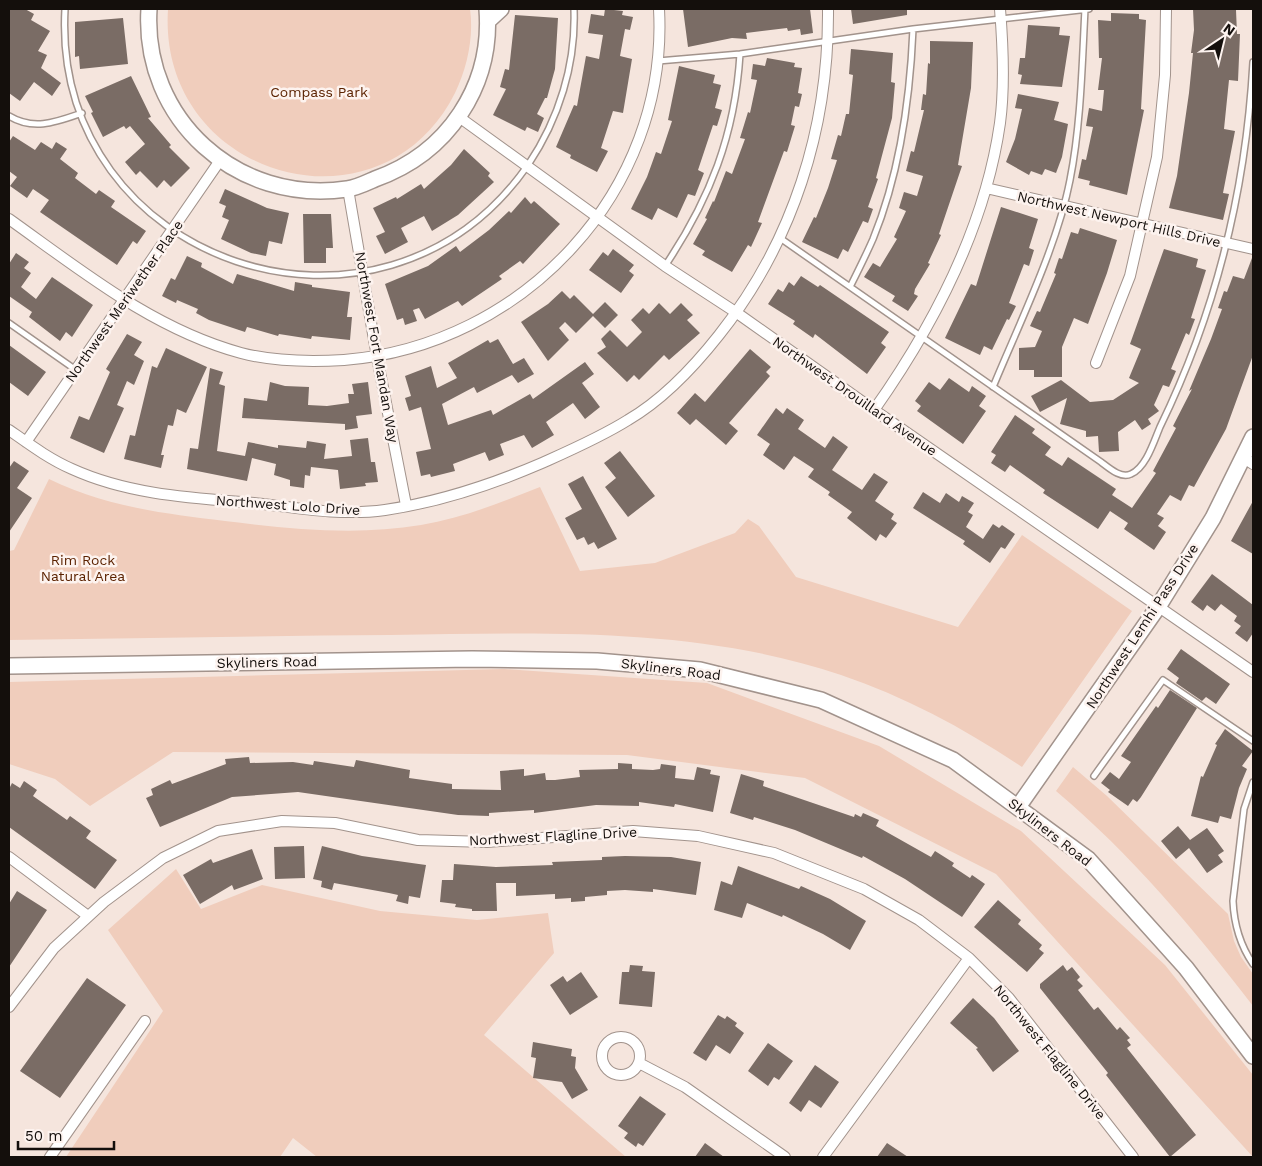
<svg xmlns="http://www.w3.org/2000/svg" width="1262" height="1166" font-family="'Work Sans',sans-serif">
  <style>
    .green { fill: #f0cdbc }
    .building { fill: #7a6c65 }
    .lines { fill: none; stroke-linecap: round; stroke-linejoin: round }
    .lane-casing { stroke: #a2938c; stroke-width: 8 }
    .street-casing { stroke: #a2938c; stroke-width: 12 }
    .secondary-casing { stroke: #a2938c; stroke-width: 18 }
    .lane { stroke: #fff; stroke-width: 5 }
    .street { stroke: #fff; stroke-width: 10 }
    .secondary { stroke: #fff; stroke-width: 15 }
    .labels { text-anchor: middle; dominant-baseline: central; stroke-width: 5; stroke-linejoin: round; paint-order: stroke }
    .park-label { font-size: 14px; fill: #5b2200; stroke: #fdf3ef }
    .street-label { font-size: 14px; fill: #140f0c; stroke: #fdf3ef }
  </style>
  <rect width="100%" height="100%" fill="#f5e5dd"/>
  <path class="green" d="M168,9H470C474,37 467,68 455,93C380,242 157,177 168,9Z
    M49,479C107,507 161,513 225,521C290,529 356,536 421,525C463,518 502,502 540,487L580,571L655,563L735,533L748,519L759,526L796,577L958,627L1022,535L1132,611L1022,767C965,729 906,697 841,675C696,626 541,633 390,635C263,636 136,638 9,640V551L14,550Z
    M504,669L707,683L879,746L1021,831L1165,965L1253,1075V1157L996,874L805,778L627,755L173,752L90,806L55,779L9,764V682Z
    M1073,767L1107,796L1228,914L1234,941L1241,957L1253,974V1006C1194,929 1131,854 1056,791Z
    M176,869L201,909L262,885L380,911L477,920L548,913L554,953L484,1035L626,1157H317L293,1138L280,1157H66L163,1011L108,930Z"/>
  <path class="building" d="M9,9H25L34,14L31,20L50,31L38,51L47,55L41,68L61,83L52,96L34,82L20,101L9,93Z
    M605,9L623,11L622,15L633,17L630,30L625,29L620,56L632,59L623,113L613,111L601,148L608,151L597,172L570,158L571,155L556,147L574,105L577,106L586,56L599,59L603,35L588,33L591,14L604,16Z
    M683,9H810L813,33L801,35L800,29L788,31L787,28L746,33L747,39L732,38L688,47Z
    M851,9H907V15L853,24Z
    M1193,9L1236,10L1237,34H1240L1238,81L1229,80L1224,129L1235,131L1223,193L1229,194L1223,220L1169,208L1177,176L1189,93L1193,53H1191L1194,30Z
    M1111,13L1139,14V19L1146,20L1141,109L1144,110L1127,195L1089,185L1090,181L1078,178L1082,159L1086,160L1093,127L1086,126L1089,108L1102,111L1104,90H1098L1102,58H1099L1098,20L1111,21Z
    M515,15L558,18L555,69L547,98H545L537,114L544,118L538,132L527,127L525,131L493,115L506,89L500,87L505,69L509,70Z
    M123,18L128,64L80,69L79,56L75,57V22Z
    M1028,25L1060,27L1059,35L1070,36L1062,87L1020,84L1022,75L1018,74L1020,58H1025Z
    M930,41L973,42L971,88L958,165L962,166L939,234L941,235L928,263L930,264L915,289L914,294L918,296L908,311L892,301L895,296L864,277L873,263L880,267L897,239L894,237L906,211L899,208L904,192L917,196L923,176L906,171L911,151L914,152L924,110H921L923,94L926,95L928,63L930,64Z
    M851,49L893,53L891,82L895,83L892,118L876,178L878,179L868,207L873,209L868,223L863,221L848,252L843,249L838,259L802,242L814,217L816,218L828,188L837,160L831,159L838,135L841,136L846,114H849L853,75L849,74Z
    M767,58L795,63L794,67L802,68L798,93L802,94L799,107L795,106L791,125L795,126L787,152L784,151L758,222L762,223L751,247L748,245L732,272L702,255L705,251L693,244L707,219L705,218L713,201L714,202L726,171L732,174L745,139L740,138L748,112L750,113L757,80L751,79L753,64L765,66Z
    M679,66L715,75L713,83L721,85L715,108L722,110L717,126L713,125L698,170L704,173L695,196L688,194L677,218L658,208L652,220L631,209L647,177L656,152L661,154L672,121L668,120Z
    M131,76L151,117L148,118L171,145L169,147L190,168L171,187L164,180L157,188L140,171L136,175L125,162L145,144L130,126L126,129L124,126L103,137L91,113L93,112L85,96Z
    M1018,94L1059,102L1054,120L1068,124L1062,157L1056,173L1045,169L1042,175L1031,171L1029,175L1006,162L1015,139L1022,109L1015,108Z
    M13,136L35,150L41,142L52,149L56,142L67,149L60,159L78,173L75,178L96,194L99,190L115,201L111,207L146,231L137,244L133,241L117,265L40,212L49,200L33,189L27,198L10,186L17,177L9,171V142Z
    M464,149L490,173L488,176L494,182L458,215L432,231L424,216L401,228L408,242L385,254L376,236L385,232L373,208L396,197L397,199L421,184L424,189L451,165Z
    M225,189L267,208L289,213L282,244L269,241L266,256L251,253L221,239L229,220L222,217L226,206L219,203Z
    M525,197L531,204L534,201L560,224L523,264L520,261L499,276L502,279L462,306L458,301L425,319L419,308L413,310L417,321L405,325L403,318L397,320L385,284L428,266L456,246L460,252L489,230L509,211L511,213Z
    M1001,207L1038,219L1029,248L1034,250L1029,266L1024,264L1009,303L1016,306L1009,320L1007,319L992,350L984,346L980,355L945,338L971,284L976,286Z
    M303,214H331L333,248H326V263H304Z
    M1080,228L1117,240L1107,273L1088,324L1074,318L1062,347V377H1034V370H1019V348L1035,347L1042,331L1030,326L1037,311L1040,312L1056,274L1054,273L1059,258L1062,259L1071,232L1078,234Z
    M613,249L634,265L629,271L634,275L621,293L589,270L603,252L608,256Z
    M1164,249L1198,259L1196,267L1206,270L1191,318L1195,319L1189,335L1186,333L1171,369L1176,371L1169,387L1163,385L1154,405L1159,411L1148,419L1151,424L1142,430L1135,420L1118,432L1119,451L1099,452L1098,436L1086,437V431L1060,424L1067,398L1040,412L1031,396L1061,380L1090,402L1113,400L1139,383L1129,378L1141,349L1130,344Z
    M16,253L29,262L24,268L31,273L21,287L36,299L52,277L93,305L72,337L66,332L60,341L29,317L32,312L9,296V264Z
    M187,256L202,263L201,267L233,284L237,274L294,291L295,282L312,285V287L350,292L347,317H352L350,340L312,336L311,339L279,334L278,336L247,327L245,332L209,320L196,313L198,309L177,300L176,303L162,296L171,278L175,280Z
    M1252,258L1253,355L1226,429L1194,487L1189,485L1181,501L1170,495L1157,514L1164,518L1158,526L1166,532L1154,550L1124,529L1128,523L1110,511L1098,529L1043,493L1045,490L1010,465L1005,472L991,463L996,455L991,452L1015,415L1035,429L1032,433L1051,447L1045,455L1062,466L1068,457L1116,489L1112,495L1132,508L1156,473L1153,471L1176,428L1173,426L1192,389L1189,391L1211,339L1222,309L1218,308L1224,291L1227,292L1233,276L1244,279Z
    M801,276L818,287L820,285L889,332L881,343L886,347L867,374L815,334L813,338L793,324L795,321L768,304L778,289L783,292L789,282L794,286Z
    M562,291L570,299L574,295L593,314L605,302L618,315L605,328L593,316L576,333L565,322L559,328L569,340L548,361L521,322L548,304Z
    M659,303L670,314L681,303L693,315L687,320L700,333L669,360L664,355L639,380L634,375L627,382L597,353L606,347L601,339L610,330L627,347L642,332L631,320L643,308L649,314Z
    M127,334L142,342L134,355L144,361L134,385L127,381L117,405L124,408L104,453L70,438L79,416L89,420L110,372L106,369Z
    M498,339L513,364L524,358L534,374L518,383L512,375L477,393L474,387L442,404L448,425L491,410L493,415L530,394L533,399L585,362L594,374L582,383L600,407L585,419L573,403L546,422L554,435L532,448L524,435L500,444L504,455L489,461L485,452L453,464L455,471L431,477L430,474L421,476L416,452L431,449L421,407L409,411L405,398L411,396L405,376L431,366L437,388L457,378L448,363L488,340L490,343Z
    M9,345L46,372L28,396L9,382Z
    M166,348L207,367L186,413L177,409L173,426L168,425L161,455H164L161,468L124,459L130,435L135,436L152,366L157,368Z
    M750,349L771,367L766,372L770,376L729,423L738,431L726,445L696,419L690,425L677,413L695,393L705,402Z
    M210,368L223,372L219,384L225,386L217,451L245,456L248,442L278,448V445L306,448L307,441L326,444L324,459L352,456L350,440L368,438L371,462H375L378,482L365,483L366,486L340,489L338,470L311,467L310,476L305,475L304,488L290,486V480L274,475L276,464L252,458L247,481L187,469L190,448L198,449Z
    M949,378L969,392L972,386L986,396L979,406L986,411L963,444L917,411L921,406L915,401L929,382L940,390Z
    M270,382L285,386L309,387L308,405L327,406L349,403L348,394H354L352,384L368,382L372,414L356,416L358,428L345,430V424L242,418L244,398L267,401Z
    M776,408L783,414L787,408L804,420L798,429L825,448L833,436L848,447L832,470L862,490L874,473L888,482L875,501L894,514L891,519L897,523L886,538L880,534L876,541L847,518L852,512L828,495L830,492L808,477L814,469L794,456L784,470L763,455L770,444L757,435Z
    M620,451L655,496L628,517L605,487L616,478L604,463Z
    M14,461L29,471L17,488L32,498L9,532V468Z
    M583,476L617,539L598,549L594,542L588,545L584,537L577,540L565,518L582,509L568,484Z
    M923,492L940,503L946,493L959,502L962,496L974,503L968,512L973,515L966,527L983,539L993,524L999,528L1002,525L1015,534L1005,549L1001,547L990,563L963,544L965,541L913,508Z
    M1253,501V554L1231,541Z
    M1212,574L1253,605V633L1247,642L1235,633L1241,626L1234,621L1237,616L1221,604L1215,611L1207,605L1203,611L1191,602Z
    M1181,649L1230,684L1216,704L1206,697L1202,701L1176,683L1179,678L1167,669Z
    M1170,690L1197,708L1141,797L1137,802L1133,799L1128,806L1108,792L1110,790L1101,783L1110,772L1119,779L1131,762L1121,756L1156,706L1158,708Z
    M1225,729L1253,751L1242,766L1247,769L1239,788L1231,819L1220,816L1218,823L1191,816L1201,776L1203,777L1217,745L1215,744Z
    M249,757L250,763L293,762L313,765L314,761L354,767L356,760L410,770L409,778L452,784V789L501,790L500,771L524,769V776L545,773L546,780H555L580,777L579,770L618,769V763L632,764V769L653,770L660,769L661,764L676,766L675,778L694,780L697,767L711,770L710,774L720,776L713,812L675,804L674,807L639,802V806L596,805L534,813V810L489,813V816L458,815L298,792L232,797L160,827L146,798L153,795L151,789L170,780L172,784L226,764L225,759Z
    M741,774L764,781L763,786L854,817L855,814L861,817L863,813L879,820L876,826L931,857L935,851L954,863L952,866L970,878L972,875L985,884L962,917L905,879L863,856L862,858L795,830L754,817L753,820L730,813Z
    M24,781L37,790L33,796L67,820L70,816L91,831L86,838L117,860L95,889L9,827V789L12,783L20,788Z
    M1178,826L1190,840L1207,828L1224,851L1218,855L1223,862L1207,873L1189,848L1176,859L1161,841Z
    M304,846L305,878L275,879L274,847Z
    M322,846L362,856L426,865L420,898L409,896L408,904L396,901L398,895L389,893L334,883L332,890L321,887L322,881L313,879Z
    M252,849L263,879L234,890L232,885L200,904L183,875L211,859L213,863Z
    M625,856L671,857L701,862L696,895L653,889V892L625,890L607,891V895L585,897V901L571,902V898L555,899V894L516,896V883H496L497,911H472V909L455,907L456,904L440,902L442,880H453L454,864L496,867L553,865L552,862L602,860V857Z
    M738,866L799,889L801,886L830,899L866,921L850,950L823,934L783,915L782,917L747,903L742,918L714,910L721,881L732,885Z
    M17,891L47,910L9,967V904Z
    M998,900L1021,920L1018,924L1042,945L1039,949L1044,953L1027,972L974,927Z
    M630,965L643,966L642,971L655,972L652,1007L619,1004L622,972H629Z
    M1063,965L1067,971L1072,967L1080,977L1077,980L1083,986L1078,990L1094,1010L1098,1007L1117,1030L1120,1027L1130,1038L1127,1040L1131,1045L1127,1048L1196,1135L1170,1157L1106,1075L1108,1073L1040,988V984Z
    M581,972L598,997L570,1015L550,985L563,976L567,982Z
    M87,978L126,1005L60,1098L20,1071Z
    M973,998L994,1018L1019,1051L993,1072L976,1049L978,1048L950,1023Z
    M718,1015L725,1019L727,1016L737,1023L735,1026L744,1033L730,1054L716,1045L706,1061L693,1053Z
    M533,1042L572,1049L571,1056L576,1057L575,1068L588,1090L572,1099L562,1082L533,1078L536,1058L531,1057Z
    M768,1043L793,1061L779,1080L774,1077L768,1086L748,1071Z
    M815,1065L839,1082L821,1108L809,1100L801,1112L789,1103Z
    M640,1096L666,1114L643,1146L638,1143L636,1147L624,1138L628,1133L618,1126Z
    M705,1143L724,1157H695Z
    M887,1143L908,1157H877Z"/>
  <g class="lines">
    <defs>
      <path id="lane" d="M65,9C51,264 381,375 528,165C559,119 576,64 574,9
        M658,61L740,54L913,29L1089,9
        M9,116C34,131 56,122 82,113
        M780,238L1101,462C1109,468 1121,479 1131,474C1146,468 1154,441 1160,427C1216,312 1246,189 1253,62
        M665,266C710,199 735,135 740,54
        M850,287C858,271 866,255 873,239C900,173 910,100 913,29
        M9,323L76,370
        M993,387C1019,324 1057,247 1070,180C1081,124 1082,66 1085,9
        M1094,776L1163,680L1253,741
        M1253,782L1244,809L1233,901C1234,924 1240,945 1253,964"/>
      <path id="street" d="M459,117L665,266L737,313L874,410L1253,672
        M986,188L1253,249
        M348,189L377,357L406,505
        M9,219C82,271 153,329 241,353C275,362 310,362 344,360C523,346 669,191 659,9
        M1096,363L1130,276L1157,157L1165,75L1166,9
        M874,410C934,325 985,228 1000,123C1005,86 1003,46 1000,9
        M9,430C29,444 49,459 72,469C129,495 193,498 254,503C297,508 342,516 385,510C439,502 491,485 542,463C571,450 601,437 628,420C664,399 693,368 719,335C793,242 829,128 828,9
        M26,442L221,159
        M1244,458L1253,464
        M9,857L88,916
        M9,1007L54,948L104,902L163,858L218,831L282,821L335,823L418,840L487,842L633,831L698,836L774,853L864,889L919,920L969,958L1009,998L1133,1157
        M602 1056a19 19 0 1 1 38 0a19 19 0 1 1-38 0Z
        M639,1063L685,1087L785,1157
        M50,1157L145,1021
        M823,1157L969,958"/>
      <path id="secondary" d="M149,9C142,119 237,205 347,189C356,188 366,183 375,179C448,153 493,86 487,9
        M488,21L501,9
        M9,666L472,659L597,661L700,670L821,700L953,760L1088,859L1186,968L1253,1056
        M1018,807L1158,607L1213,518L1253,437"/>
    </defs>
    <use href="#lane" class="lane-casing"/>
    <use href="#street" class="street-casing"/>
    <use href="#secondary" class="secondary-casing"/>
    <use href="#lane" class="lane"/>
    <use href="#street" class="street"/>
    <use href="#secondary" class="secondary"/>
  </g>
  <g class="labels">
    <g class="park-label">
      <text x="319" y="92">Compass Park</text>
      <text x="83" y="560">Rim Rock<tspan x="83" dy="16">Natural Area</tspan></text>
    </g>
    <g class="street-label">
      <text transform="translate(1119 219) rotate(13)">Northwest Newport Hills Drive</text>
      <text transform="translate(124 301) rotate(-55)">Northwest Meriwether Place</text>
      <text transform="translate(377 347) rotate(80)">Northwest Fort Mandan Way</text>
      <text transform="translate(855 396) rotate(35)">Northwest Drouillard Avenue</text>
      <text transform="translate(288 505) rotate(4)">Northwest Lolo Drive</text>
      <text transform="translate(1142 626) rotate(-57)">Northwest Lemhi Pass Drive</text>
      <text transform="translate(267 662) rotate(-1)">Skyliners Road</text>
      <text transform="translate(671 669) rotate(7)">Skyliners Road</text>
      <text transform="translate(1050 832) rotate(38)">Skyliners Road</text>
      <text transform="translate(553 836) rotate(-3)">Northwest Flagline Drive</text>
      <text transform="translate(1050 1052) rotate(51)">Northwest Flagline Drive</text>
    </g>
  </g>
  <rect width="1262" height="1166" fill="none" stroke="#140f0c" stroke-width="20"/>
  <g transform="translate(1222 40) rotate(35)" stroke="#fdf3ef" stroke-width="4" paint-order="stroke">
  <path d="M0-4L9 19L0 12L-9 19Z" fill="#140f0c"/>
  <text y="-8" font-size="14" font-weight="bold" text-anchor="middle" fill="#140f0c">N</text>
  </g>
  <path d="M18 1141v8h96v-8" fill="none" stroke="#140f0c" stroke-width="2.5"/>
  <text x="25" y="1141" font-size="15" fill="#140f0c" stroke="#fdf3ef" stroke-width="4" paint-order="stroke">50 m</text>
</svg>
